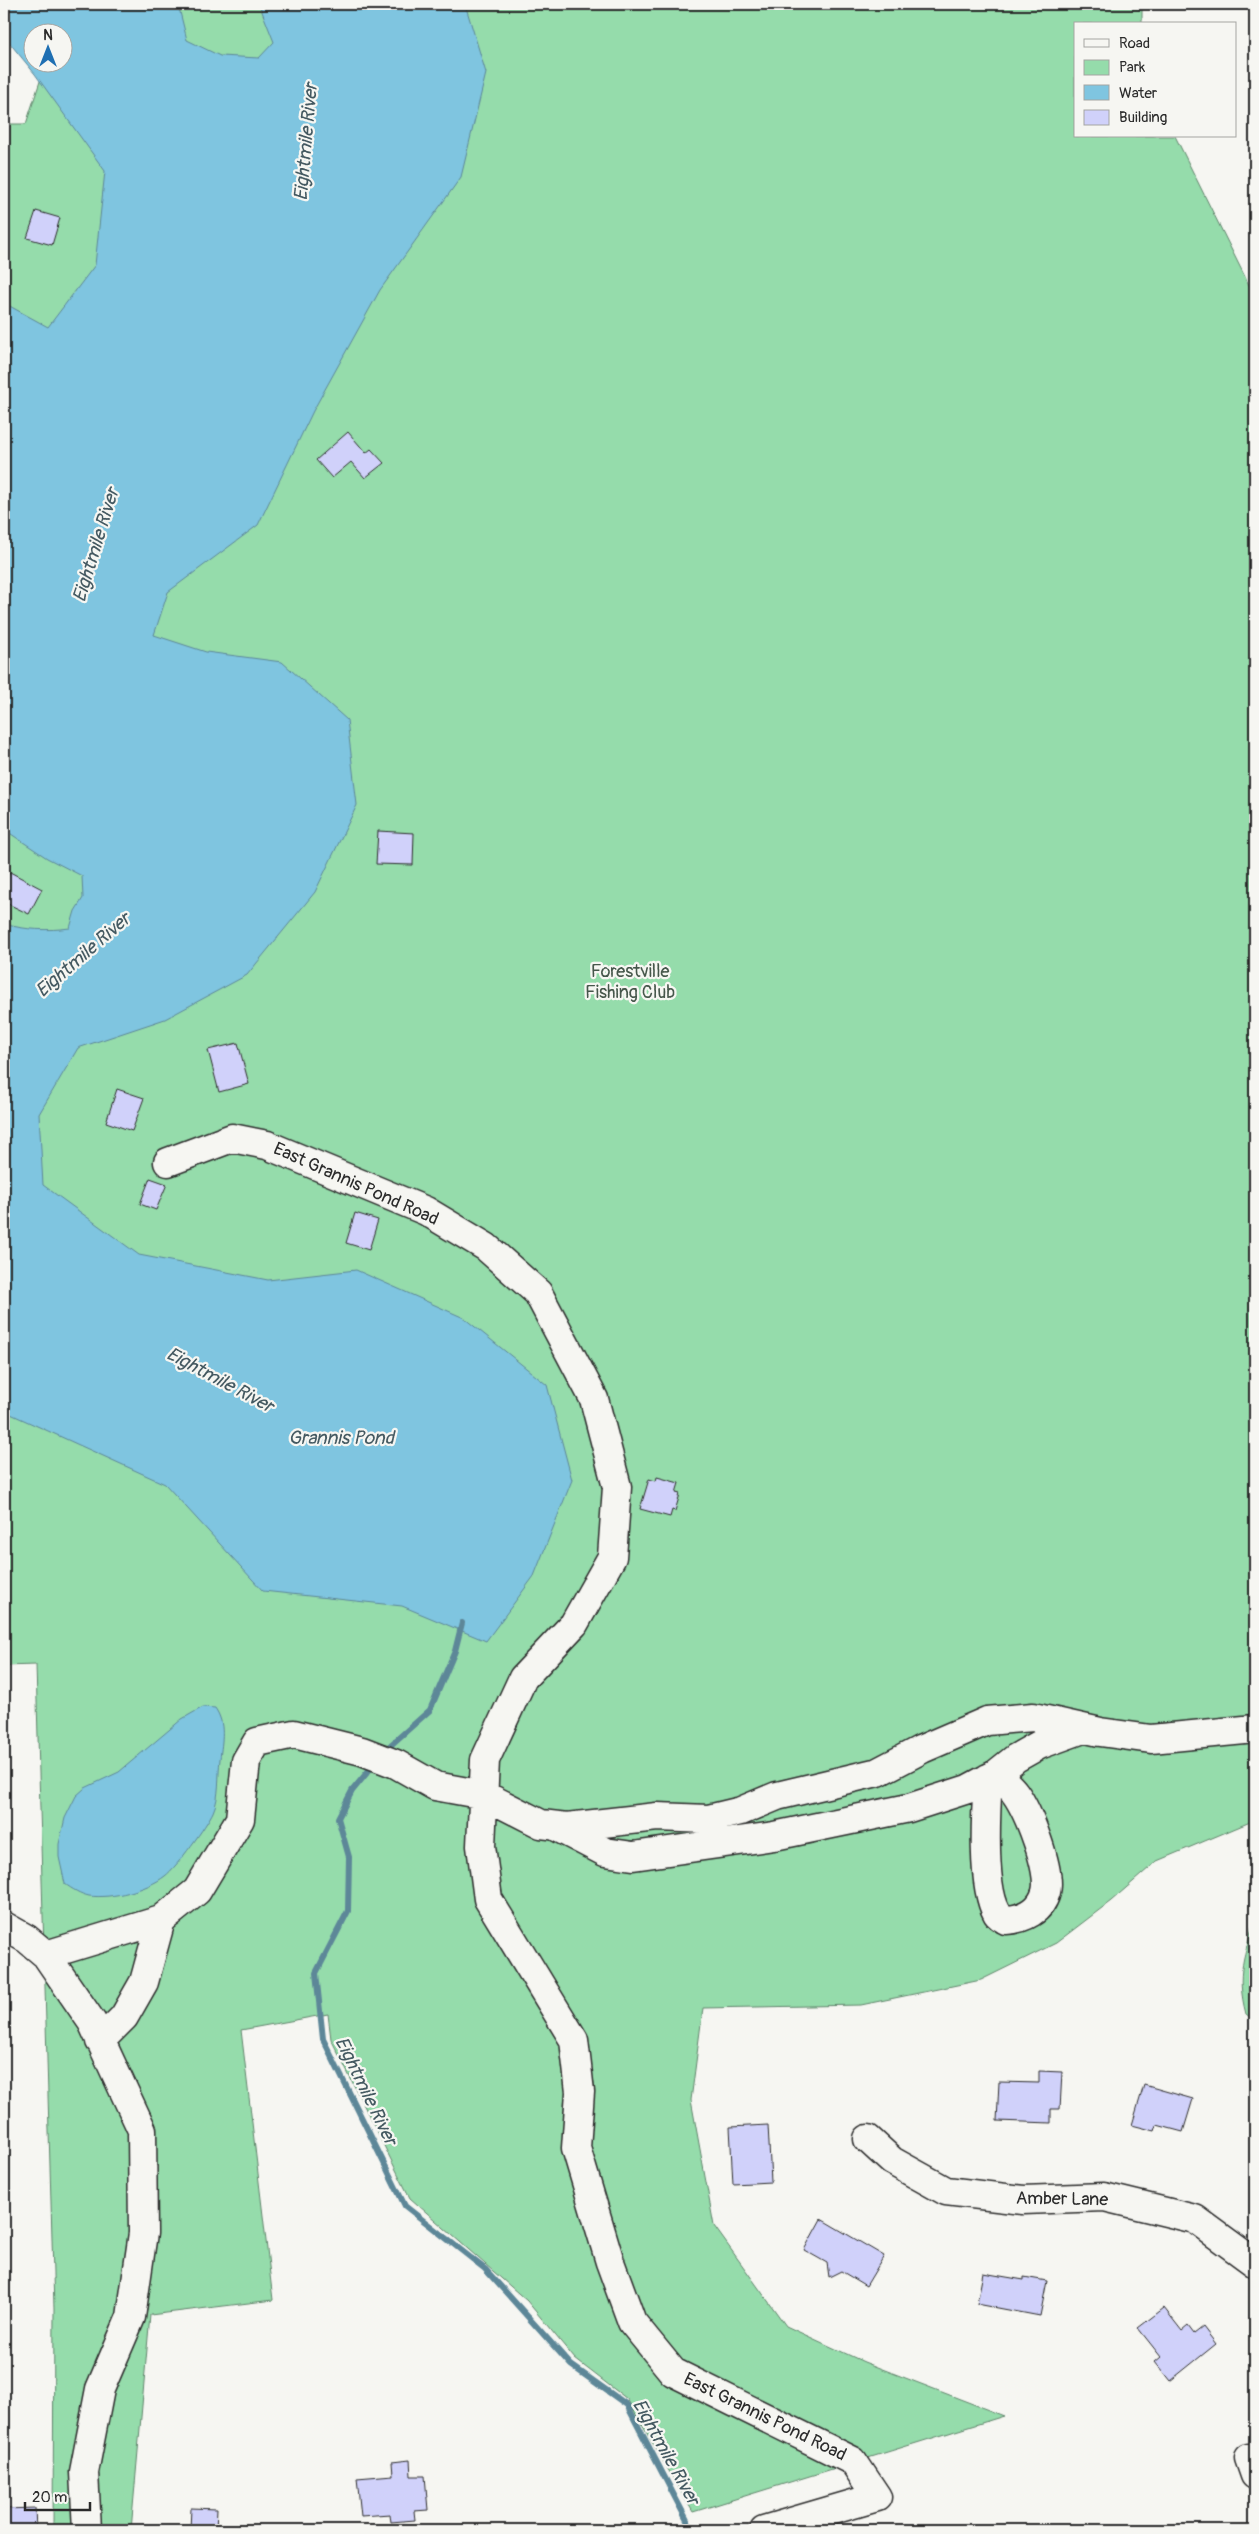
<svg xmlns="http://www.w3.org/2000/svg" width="1259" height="2534" font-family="Pangolin,sans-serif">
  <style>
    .green { fill: #95dcab; stroke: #60846b }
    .water { fill: #7fc5e0; stroke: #5d8798; fill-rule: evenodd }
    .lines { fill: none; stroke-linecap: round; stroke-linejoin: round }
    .stream { stroke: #5d8798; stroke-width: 6 }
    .building { fill: #d0d1fa; stroke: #2b2b2b }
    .minor-casing { stroke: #2b2b2b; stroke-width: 31 }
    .minor { stroke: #f6f6f2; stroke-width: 28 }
    .labels { text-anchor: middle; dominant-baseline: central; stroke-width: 4.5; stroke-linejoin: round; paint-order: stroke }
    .park-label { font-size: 18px; fill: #46574b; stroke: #f6f6f2 }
    .street-label { font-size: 18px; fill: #2b2b2b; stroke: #f6f6f2 }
    .water-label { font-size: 19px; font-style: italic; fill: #445961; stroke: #f6f6f2 }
  </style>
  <rect width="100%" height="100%" fill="#f6f6f2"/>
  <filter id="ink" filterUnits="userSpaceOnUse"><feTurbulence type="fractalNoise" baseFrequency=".02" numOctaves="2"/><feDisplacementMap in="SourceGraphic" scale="10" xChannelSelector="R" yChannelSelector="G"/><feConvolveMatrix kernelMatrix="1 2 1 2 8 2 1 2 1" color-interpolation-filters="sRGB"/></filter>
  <g filter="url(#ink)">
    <path class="green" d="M152,4H1142V24H1075V136H1175L1255,297V1820L1157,1861L1111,1901L1056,1943L981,1980L861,2005L703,2008L691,2100L714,2226L786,2326L864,2362L1004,2416L693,2512L627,2399L575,2359L527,2301L410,2198L331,2039L328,2014L241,2030L273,2300L150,2315L131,2530H53L54,2309L36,1665L4,1666V124H26L46,63L62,62V32Z
      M1255,1917V2021L1246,2014C1235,1973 1245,1955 1255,1917Z"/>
    <path class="water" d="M4,4H178L187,40L220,56L259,58L274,42L259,4H465L486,73L461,177L380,290L313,411L258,525L168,592L154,635L206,652L282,662L347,720L357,805L315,892L247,975L165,1019L78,1048L39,1114L43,1185L139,1255L268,1280L356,1270L464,1318L547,1385L572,1480L534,1576L486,1641L402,1606L263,1591L165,1484L4,1411V924C25,930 48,931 70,928L75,911L83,898L82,876L47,858L8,832L4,816V303L48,327L95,265L105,171L35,74L4,36ZM32,32H62V62H32Z
      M203,1707L215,1708C226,1724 222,1740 220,1759C218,1775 220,1797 213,1812C207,1825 177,1867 165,1876C147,1890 112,1899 89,1896C80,1894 72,1889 65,1884L59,1857V1844L65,1818L76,1796L85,1788L119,1772L182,1719Z"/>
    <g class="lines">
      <path class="stream" d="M384,1751L430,1710L455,1651L462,1623
        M375,1763L352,1791L338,1818L349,1857L348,1911L316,1973L323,2039L405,2206L485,2269L571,2365L627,2405L692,2530"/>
    </g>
    <path class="building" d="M36,211L60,218L52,245L27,238Z
      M348,432L366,453L371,449L384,463L365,478L351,462L332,478L316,460Z
      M378,831L414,833L413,865L376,864Z
      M10,872L42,889L29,914L4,902V884Z
      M238,1043L249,1084L219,1092L208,1050Z
      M117,1089L144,1098L132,1131L106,1122Z
      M150,1178L167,1184L156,1210L140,1204Z
      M355,1213L378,1220L369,1250L346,1243Z
      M657,1477L679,1483L676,1493L680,1494L675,1511L672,1510L670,1517L640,1509L649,1479L656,1481Z
      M1039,2071L1062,2072L1060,2109H1051V2123L997,2121L999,2082L1039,2083Z
      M1144,2085L1193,2099L1183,2132L1157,2125L1155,2131L1132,2125Z
      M768,2125L771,2182L733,2184L730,2127Z
      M821,2219L884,2256L866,2286L841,2271L829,2277L827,2263L804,2250Z
      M983,2273L1024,2280V2277L1047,2281L1040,2316L977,2304Z
      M1164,2308L1182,2331L1188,2326L1194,2334L1203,2327L1216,2344L1170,2381L1155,2362L1161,2357L1138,2328Z
      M410,2460L411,2476H425L428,2510L414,2511L415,2520L391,2522L390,2514L361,2516L357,2478L393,2475L392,2462Z
      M35,2508L36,2530H5L4,2509Z
      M191,2508L217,2509L216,2530H190Z"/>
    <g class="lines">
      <defs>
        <path id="minor" d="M168,1162L232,1138L267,1145L426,1211L486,1247L538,1293L594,1399L617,1487L612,1557L574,1624L523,1678L485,1760L481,1846L488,1899L574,2040L580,2092L576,2148L610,2262L632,2322L673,2372L853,2461L877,2497L764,2530
          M988,1778C986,1810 981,1885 997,1913C998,1916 1003,1918 1006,1920C1024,1919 1041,1911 1046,1892C1052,1871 1028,1811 1015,1793C1010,1786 1002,1780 996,1774
          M557,1827L605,1852L633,1856L774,1836L909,1808L968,1789L996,1774L1016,1758L1039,1745L1083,1729
          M4,1926L27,1939L46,1955L92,2022L142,2130L143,2233L131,2317L100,2389L84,2472L87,2530
          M46,1955L161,1920L197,1891L240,1819L246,1761L257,1742L294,1734L362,1751L396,1764L435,1786L484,1795L541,1824L567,1827L657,1817L708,1819L741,1811L777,1796L878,1772L922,1749L987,1721L1033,1717L1100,1732L1151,1739L1255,1729
          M100,2041L124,2017L144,1982L161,1920
          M868,2139L892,2161L946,2191L1023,2200L1104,2197L1195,2219L1255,2263
          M1255,2458H1249L1255,2475"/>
      </defs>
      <use href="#minor" class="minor-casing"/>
      <use href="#minor" class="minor"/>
    </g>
  </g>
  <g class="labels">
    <g class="park-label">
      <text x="630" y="971">Forestville<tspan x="630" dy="21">Fishing Club</tspan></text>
    </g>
    <g class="street-label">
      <text transform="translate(356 1184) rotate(24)">East Grannis Pond Road</text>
      <text transform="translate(1062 2199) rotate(1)">Amber Lane</text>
      <text transform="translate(765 2417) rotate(26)">East Grannis Pond Road</text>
    </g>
    <g class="water-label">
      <text transform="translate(306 142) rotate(-85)">Eightmile River</text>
      <text transform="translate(96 545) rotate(-73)">Eightmile River</text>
      <text transform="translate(83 955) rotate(-41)">Eightmile River</text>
      <text transform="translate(220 1380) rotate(28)">Eightmile River</text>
      <text x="341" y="1438">Grannis Pond</text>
      <text transform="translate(366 2091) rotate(64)">Eightmile River</text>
      <text transform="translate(666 2452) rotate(61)">Eightmile River</text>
    </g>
  </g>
  <rect width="1259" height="2534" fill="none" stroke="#f6f6f2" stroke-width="20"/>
  <rect x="10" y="10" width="1239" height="2514" fill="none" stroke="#2b2b2b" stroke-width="2" filter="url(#ink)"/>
  <rect x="1074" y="22" width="162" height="115" fill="#f6f6f2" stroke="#a5a5a2"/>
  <rect x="1084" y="39" width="25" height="8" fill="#f6f6f2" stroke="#a5a5a2"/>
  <text x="1119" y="48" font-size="15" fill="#2b2b2b">Road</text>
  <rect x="1084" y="60" width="25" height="15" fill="#95dcab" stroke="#a5a5a2"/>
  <text x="1119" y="72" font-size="15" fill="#2b2b2b">Park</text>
  <rect x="1084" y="85" width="25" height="15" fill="#7fc5e0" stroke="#a5a5a2"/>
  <text x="1119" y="98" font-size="15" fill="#2b2b2b">Water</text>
  <rect x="1084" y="110" width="25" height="15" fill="#d0d1fa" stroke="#a5a5a2"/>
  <text x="1119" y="122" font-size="15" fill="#2b2b2b">Building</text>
  <g transform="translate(48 48)"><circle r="24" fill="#f6f6f2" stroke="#a5a5a2"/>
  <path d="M0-4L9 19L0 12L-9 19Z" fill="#1f6fb2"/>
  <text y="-8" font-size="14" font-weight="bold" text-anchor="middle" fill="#2b2b2b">N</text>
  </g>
  <path d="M25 2502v8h65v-8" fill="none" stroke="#2b2b2b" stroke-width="2.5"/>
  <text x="32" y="2502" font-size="15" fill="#2b2b2b" stroke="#f6f6f2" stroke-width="4" paint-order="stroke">20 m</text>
</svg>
